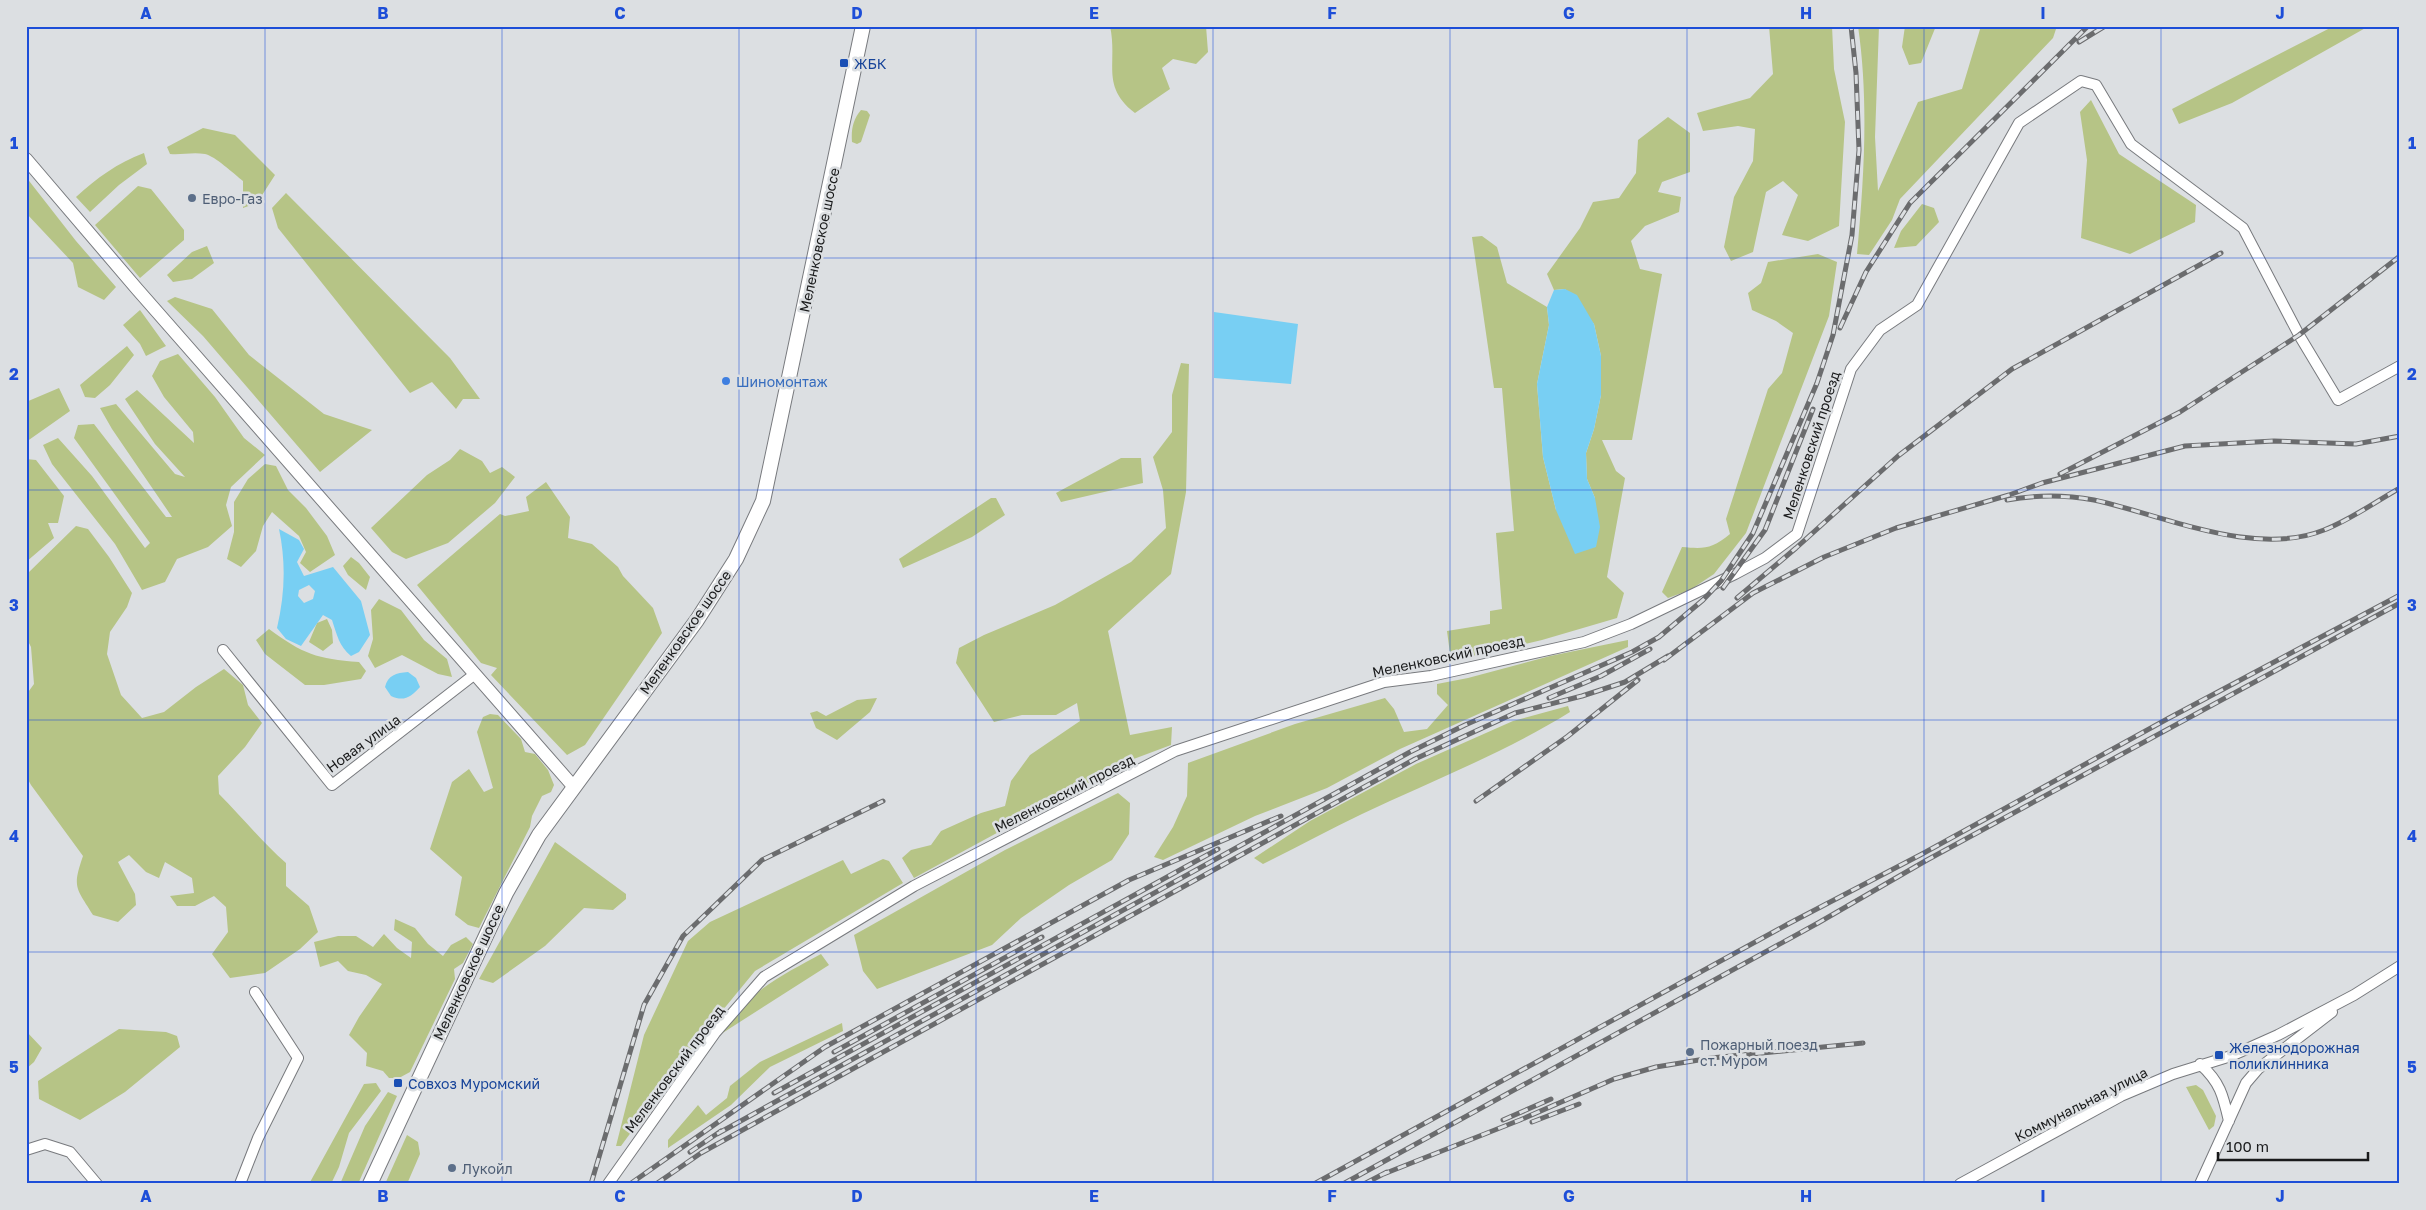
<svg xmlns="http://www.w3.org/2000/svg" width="2426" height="1210" font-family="'Golos Text',sans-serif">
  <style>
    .green { fill: #b6c486 }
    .water { fill: #78cff3; fill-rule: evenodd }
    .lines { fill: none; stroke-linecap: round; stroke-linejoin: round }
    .minor-casing { stroke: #787a7e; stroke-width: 12 }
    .tertiary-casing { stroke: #787a7e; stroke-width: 14 }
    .secondary-casing { stroke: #787a7e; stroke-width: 16 }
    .minor { stroke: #fff; stroke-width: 10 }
    .tertiary { stroke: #fff; stroke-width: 12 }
    .secondary { stroke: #fff; stroke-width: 14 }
    .rail-casing { stroke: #6b6c6e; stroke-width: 5 }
    .rail { stroke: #dcdfe2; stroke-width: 3; stroke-dasharray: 9; stroke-linecap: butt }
    .grid { fill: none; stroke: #1d4ed8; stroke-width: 1; stroke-opacity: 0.55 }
    .transit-dot { fill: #1a4fb4; stroke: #dcdfe2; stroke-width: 2 }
    .service-dot { fill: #5c6f8a; stroke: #dcdfe2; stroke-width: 2 }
    .shop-dot { fill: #3f7fe0; stroke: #dcdfe2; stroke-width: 2 }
    .labels { text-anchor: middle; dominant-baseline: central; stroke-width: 5; stroke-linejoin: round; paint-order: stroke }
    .transit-label { font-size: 14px; fill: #164399; stroke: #dcdfe2; text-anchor: start }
    .service-label { font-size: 14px; fill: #4e5e75; stroke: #dcdfe2; text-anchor: start }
    .street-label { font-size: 14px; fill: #191a1b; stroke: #dcdfe2 }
    .shop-label { font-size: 14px; fill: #366cbe; stroke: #dcdfe2; text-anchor: start }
    .neatline { fill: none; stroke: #1d4ed8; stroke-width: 2 }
    .grid-label { font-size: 16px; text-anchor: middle; font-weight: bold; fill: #1d4ed8 }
  </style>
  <rect width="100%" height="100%" fill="#dcdfe2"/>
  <path class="green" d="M1110,26H1206L1208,52L1196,64L1173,59L1162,68L1170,89L1135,113C1100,86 1118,63 1110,26Z
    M1769,26H1832L1834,69L1845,122L1839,226L1808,241L1782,235L1798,195L1783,181L1766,192L1753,252L1731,261L1724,247L1734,197L1753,161L1755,129L1738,126L1703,131L1697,113L1750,98L1773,74Z
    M1858,26H1879L1875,137L1878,191L1918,102L1962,89L1981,26H2057L2053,38L1900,199L1892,220L1869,255L1857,254C1864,179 1869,101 1858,26Z
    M1905,26H1936L1921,63L1909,65L1902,47Z
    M2334,26H2369L2232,103L2179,124L2172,109Z
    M2091,100L2119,154L2196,205L2195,222L2130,254L2081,238L2087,160L2080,112Z
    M861,110L867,111L870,115L861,142L857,144L852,142C851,130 853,119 861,110Z
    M1668,117L1690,133V172L1662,182L1658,192L1681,197L1679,212L1645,226L1631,241L1640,269L1662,274L1632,440H1602L1616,471L1625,478L1607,577L1624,593L1617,618L1542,640L1451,661L1447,631L1490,624V611L1502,609L1496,533L1514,531L1502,388H1494L1472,237L1482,236L1497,247L1507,283L1547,307L1549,325L1537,384L1543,457L1556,510L1595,498L1587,479L1586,453L1594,429L1601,395V356L1594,324L1565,289L1554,290L1547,274L1580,228L1593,202L1619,198L1636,173L1638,140Z
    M203,128L235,135L275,175L257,203L243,208V181C234,174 215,156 205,154C192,152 182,155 170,154L167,147Z
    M144,153L147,164L119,185L90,212L76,197C97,178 117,163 144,153Z
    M26,177L76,241L116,287L104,300L78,287L73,263L26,213Z
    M138,186L151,189L184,230V240L140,278L95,225Z
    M286,193L450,358L480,399H463L456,409L432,382L410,393L278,228L272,208Z
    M1922,204L1934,208L1939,222L1916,246L1894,248L1901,231Z
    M207,246L214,263L192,279L173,282L167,275L192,252Z
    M1818,254L1837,262L1829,316L1746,533L1714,574L1690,590L1668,598L1662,592L1682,547C1704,549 1712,549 1730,534L1726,519L1768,389L1782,373L1793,333L1776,321L1752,310L1748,293L1761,283L1768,262Z
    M175,297L212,309L249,355L324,414L372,430L320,472L203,336L167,301Z
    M140,310L166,346L146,356L140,344L123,325Z
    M127,346L134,355L110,385L95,398L85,397L80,385Z
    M178,354L215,397L244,438L265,455L231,487L226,505L232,526L208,547L177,559L165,582L142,590L115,544L52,464L43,445L58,438L92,476L145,548L150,543L74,438L78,425L94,424L166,517H172L112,429L100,408L116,404L175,474L185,477L155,444L125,399L137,390L194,443L193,432L164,397L152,376L160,361Z
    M1181,363L1189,364L1186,492L1171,574L1108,631L1130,735L1172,727L1171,745L1131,760L914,878L902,858L911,850L931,845L941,831L981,813L1005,806L1011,781L1030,755L1080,721L1077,703L1056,715H1022L994,722L956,663L959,648L984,635L1055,605L1131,562L1166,528L1163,490L1153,457L1172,432V395Z
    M59,388L70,411L26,442V402Z
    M460,449L482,461L490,473L502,467L515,477L495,503L448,543L406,559L392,552L371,528L427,475L450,460Z
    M1121,458H1141L1143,483L1061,502L1056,493Z
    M26,459L36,460L64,496L58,523H48L54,538L26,562Z
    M265,464L276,466L288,490L306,508L327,536L335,555L310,572L300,563L306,552L299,536L272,512L263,526L256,551L241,567L227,559L234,532V502L248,479Z
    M546,482L570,517L568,538L592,544L618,567L623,576L653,608L662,633L585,745L567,755L491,675L497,668L481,663L417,585L500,514L505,516L529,511L526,497Z
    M991,498H996L1005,515L972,537L903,568L899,559Z
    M76,526L88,529L109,557L132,593L127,607L110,632L107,654L121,695L142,718L164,712L196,687L224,669L243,685L248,705L262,723L245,747L218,776L219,794C242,817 262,842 286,863V886L309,906L318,932L300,949L265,973L230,978L212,954L228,932L226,907L214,896L195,906H177L170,896L194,893L192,878L165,862L159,878L146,872L129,855L118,862L135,894L136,905L118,922L93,915C76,887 72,888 83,856L31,785L26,776V695L34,684L31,647L26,637V575Z
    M351,557L359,563L370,577L366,590L348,575L343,566Z
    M379,599L401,610L424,640L447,659L452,677L438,674L402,655L375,668L368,656L373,639L371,610Z
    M327,619L332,630L333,643L323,651L309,642L317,623Z
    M269,629C303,654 317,659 359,662L366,671L361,679L324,685H305L265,654L256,640Z
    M1628,640V647L1400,749L1327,788L1255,816L1163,860L1154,857L1173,827L1187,796L1188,763L1295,724L1385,698L1394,709L1404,732L1427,729L1448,705L1437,694V684L1468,678L1550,656Z
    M877,698L870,712L837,740L816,728L810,713L817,711L826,716L857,700Z
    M1568,706L1570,712C1504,753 1432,781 1362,814C1328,830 1296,848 1263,864L1254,858L1310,821L1416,764L1513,721Z
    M490,714L498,715L521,739L525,752L535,754L548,770L554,785L551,792L542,796L532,816L530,827L479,928L468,925L455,915L462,877L430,849L452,782L469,769L484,792L493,788L477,732L483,717Z
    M1118,793L1130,803L1129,834L1112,860L1069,885L1021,918L992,945L877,989L863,971L854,935L1005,850Z
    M555,842L626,894V899L613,910L584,908L545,946L493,983L479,979Z
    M883,859L889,861L903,883L755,971L699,1039L621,1146H616L644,1035L688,941L710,922L843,860L851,874Z
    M395,919L415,928L428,944L443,956L451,945L466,937L473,944L463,963L454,969L455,979L410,1072L399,1078H389L383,1071L366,1066L367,1053L349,1035L359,1017L382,984L366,975L348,971L338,961L320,967L314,942L338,936H356L373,947L384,934L397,948L411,958L412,942L394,930Z
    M821,954L829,965L721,1034C742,995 784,974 821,954Z
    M842,1023L843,1031L770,1067L731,1105L668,1148V1140L698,1105L706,1115L727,1098L730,1086L760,1062Z
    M119,1029L166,1032L177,1036L180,1047L125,1092L80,1120L39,1099L38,1081Z
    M26,1031L42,1048L34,1062L26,1069Z
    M376,1083L381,1091L349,1133L339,1167L331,1184H309L364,1084Z
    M2196,1085L2203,1090L2216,1116L2214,1126L2209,1130L2186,1087Z
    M388,1092L397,1096L358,1184H340L365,1126Z
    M407,1135L418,1142L420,1154L407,1184H385Z"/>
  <path class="water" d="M1565,289L1577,295L1594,324L1601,356V395L1594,429L1586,453L1587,479L1595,498L1600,527L1596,547L1575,554L1556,510L1543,457L1537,384L1549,325L1547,307L1554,290Z
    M1214,312L1298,324L1291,384L1214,378Z
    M279,529L299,540L304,549L297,562L304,576L333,567L361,601L370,635L359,652L351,656C339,646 337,635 332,620L323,615L301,646L286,639L277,628C285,594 286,562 279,529ZM309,585L315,591L313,599L304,603L298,596L299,590Z
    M408,672L416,678L420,687C411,697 404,702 391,696L385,687C388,675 396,673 408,672Z"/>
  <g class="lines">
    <defs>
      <path id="minor" d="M223,650L332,785L475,674
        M2200,1064C2220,1082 2223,1095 2229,1121
        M26,1150L45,1144L70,1152L97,1184
        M240,1184L258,1138L298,1058L255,992
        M608,1184L715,1033L764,977L914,886L1175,751L1384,682L1431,676L1584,642L1631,624L1735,574L1765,558L1797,534L1851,369L1880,330L1917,305L2019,123L2081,81L2096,85L2131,144L2243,228L2299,335L2338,400L2400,366
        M1960,1184L2121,1096L2173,1074L2231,1056L2278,1035L2354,995L2400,966
        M2200,1184L2246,1083L2258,1069L2332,1012"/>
      <path id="tertiary" d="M26,159L137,289L573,786"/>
      <path id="secondary" d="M370,1184L506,893L539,835L697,620L736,559L763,501L863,26"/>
    </defs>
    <use href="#minor" class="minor-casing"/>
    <use href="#tertiary" class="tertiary-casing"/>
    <use href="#secondary" class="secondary-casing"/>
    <use href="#minor" class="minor"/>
    <use href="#tertiary" class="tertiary"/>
    <use href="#secondary" class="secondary"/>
    <defs>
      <path id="rail" d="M2079,42L2105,26
        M1840,328L1866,272L1910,203L2088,26
        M2060,474L2180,412L2299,335L2400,256
        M2007,500C2035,495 2066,495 2094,500C2163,515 2254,558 2324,530C2350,520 2375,502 2400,488
        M1723,588L1765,530L1813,409
        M1737,598L1796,548L1898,456L2012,369L2221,253
        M1664,660L1753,593L1824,557L1896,528L2009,495L2042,483L2185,446L2274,441L2356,444L2400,436
        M1549,698L1601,676L1650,649
        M1476,801L1568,736L1638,680
        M834,1052L1042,937
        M774,1093L1218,849
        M1503,1120L1551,1099
        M1532,1122L1579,1104
        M717,1134L1410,752L1465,725L1632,652L1659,637L1703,600L1721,581L1753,533L1817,383L1833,335L1852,235L1859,150L1856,73L1851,26
        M690,1152L721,1131
        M1381,1175L1520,1120L1614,1079L1656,1067L1711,1058L1863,1043
        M591,1184L644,1005L683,936L762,860L883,801
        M630,1184L825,1047L1129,880L1281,816
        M656,1184L701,1153L847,1072L1415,759L1515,713L1582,696L1625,682L1668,656
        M1314,1184L1788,924L1922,854L2169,718L2400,595
        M1343,1184L1818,923L1927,860L2400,603
        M1364,1184L1387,1172"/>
    </defs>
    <use href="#rail" class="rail-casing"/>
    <use href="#rail" class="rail"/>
  </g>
  <path class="grid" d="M265,26V1184M502,26V1184M739,26V1184M976,26V1184M1213,26V1184M1450,26V1184M1687,26V1184M1924,26V1184M2161,26V1184M26,258H2400M26,490H2400M26,720H2400M26,952H2400"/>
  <g class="transit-dot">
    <rect x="839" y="58" width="10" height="10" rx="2.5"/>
    <rect x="2214" y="1050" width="10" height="10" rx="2.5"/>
    <rect x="393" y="1078" width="10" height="10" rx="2.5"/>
  </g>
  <g class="service-dot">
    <circle cx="192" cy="198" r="5"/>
    <circle cx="1690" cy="1052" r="5"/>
    <circle cx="452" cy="1168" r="5"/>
  </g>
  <circle class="shop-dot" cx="726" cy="381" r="5"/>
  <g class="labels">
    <g class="transit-label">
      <text x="854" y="63">ЖБК</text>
      <text x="2229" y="1047">Железнодорожная<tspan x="2229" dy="16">поликлинника</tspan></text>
      <text x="408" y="1083">Совхоз Муромский</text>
    </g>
    <g class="service-label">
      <text x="202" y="198">Евро-Газ</text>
      <text x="1700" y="1044">Пожарный поезд<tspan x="1700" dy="16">ст. Муром</tspan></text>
      <text x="462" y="1168">Лукойл</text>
    </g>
    <g class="street-label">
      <text transform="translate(819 240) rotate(-78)">Меленковское шоссе</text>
      <text transform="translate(1811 445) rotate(-72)">Меленковский проезд</text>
      <text transform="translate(685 632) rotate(-55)">Меленковское шоссе</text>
      <text transform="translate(1448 656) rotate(-12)">Меленковский проезд</text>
      <text transform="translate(363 743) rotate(-36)">Новая улица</text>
      <text transform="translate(1064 793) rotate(-27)">Меленковский проезд</text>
      <text transform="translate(468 972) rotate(-65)">Меленковское шоссе</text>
      <text transform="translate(674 1069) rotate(-53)">Меленковский проезд</text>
      <text transform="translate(2081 1104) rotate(-27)">Коммунальная улица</text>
    </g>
    <g class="shop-label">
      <text x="736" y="381">Шиномонтаж</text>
    </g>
  </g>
  <rect width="2426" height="1210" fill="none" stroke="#dcdfe2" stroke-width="55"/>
  <path d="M2218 1152v8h150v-8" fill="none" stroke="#191a1b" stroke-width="2.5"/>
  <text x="2226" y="1152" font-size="15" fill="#191a1b" stroke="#dcdfe2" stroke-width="4" paint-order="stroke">100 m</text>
  <rect x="28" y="28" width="2370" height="1154" class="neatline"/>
  <g class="grid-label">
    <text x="146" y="19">A</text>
    <text x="383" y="19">B</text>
    <text x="620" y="19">C</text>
    <text x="857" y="19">D</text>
    <text x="1094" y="19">E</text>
    <text x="1332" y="19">F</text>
    <text x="1569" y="19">G</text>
    <text x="1806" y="19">H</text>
    <text x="2043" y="19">I</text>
    <text x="2280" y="19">J</text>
    <text x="14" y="149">1</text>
    <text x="2412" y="149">1</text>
    <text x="14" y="380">2</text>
    <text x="2412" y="380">2</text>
    <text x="14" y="611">3</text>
    <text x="2412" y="611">3</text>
    <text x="14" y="842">4</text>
    <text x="2412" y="842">4</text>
    <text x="14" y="1073">5</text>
    <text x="2412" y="1073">5</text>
    <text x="146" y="1202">A</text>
    <text x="383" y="1202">B</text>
    <text x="620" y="1202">C</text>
    <text x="857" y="1202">D</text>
    <text x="1094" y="1202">E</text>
    <text x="1332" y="1202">F</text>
    <text x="1569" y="1202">G</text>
    <text x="1806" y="1202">H</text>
    <text x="2043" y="1202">I</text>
    <text x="2280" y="1202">J</text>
  </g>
</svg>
